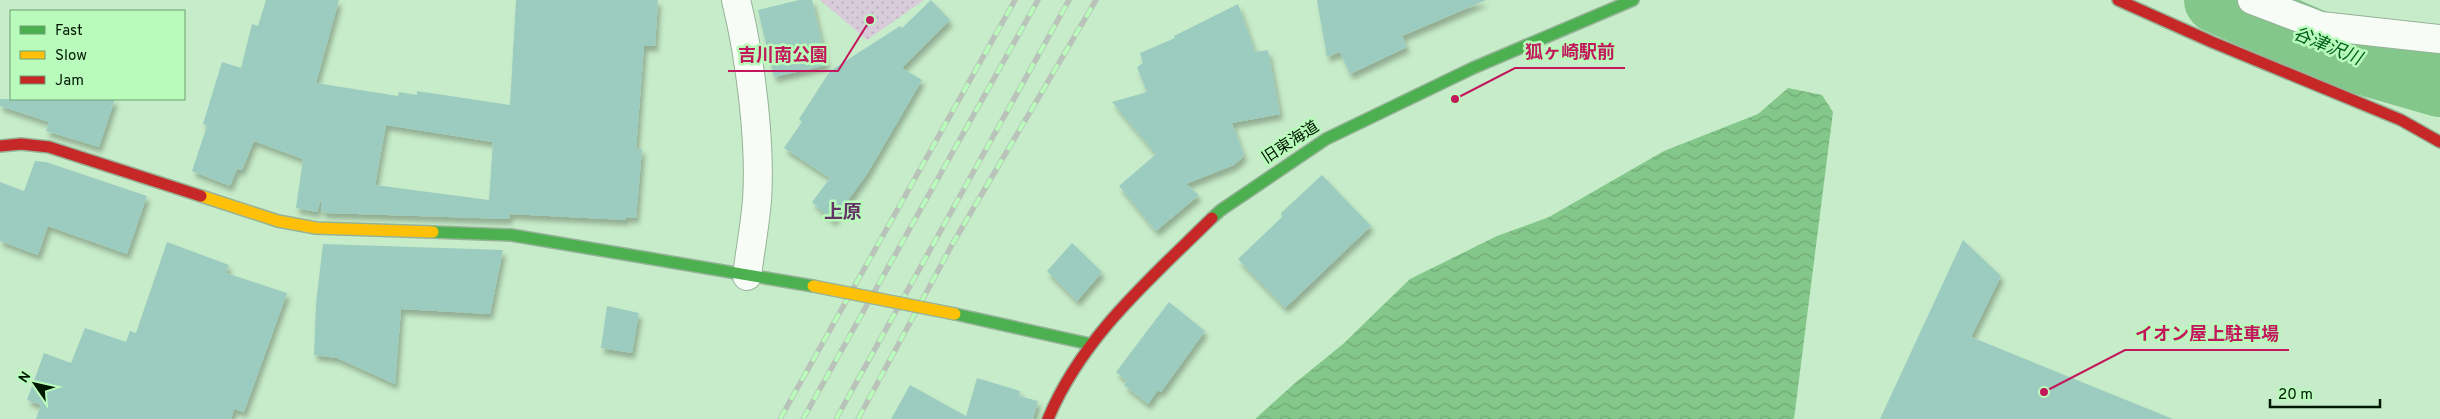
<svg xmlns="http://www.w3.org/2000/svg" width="2440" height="419" font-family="Overpass,'Noto Sans JP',sans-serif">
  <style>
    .park { fill: url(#park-dots) }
    .water { fill: url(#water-waves) }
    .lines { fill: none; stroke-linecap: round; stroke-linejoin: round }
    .river { stroke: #84c78a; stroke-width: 66 }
    .building { fill: #9cccc0; fill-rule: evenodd; filter: url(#shadow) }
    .street-casing { stroke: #96b398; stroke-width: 30 }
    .fast-casing { stroke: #96b398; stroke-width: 14 }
    .slow-casing { stroke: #96b398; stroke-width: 14 }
    .jam-casing { stroke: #96b398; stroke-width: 14 }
    .street { stroke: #f7fcf7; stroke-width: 28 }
    .fast { stroke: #4caf50; stroke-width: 11 }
    .slow { stroke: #ffc107; stroke-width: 11 }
    .jam { stroke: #c62828; stroke-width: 11 }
    .rail-casing { stroke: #b9c3ba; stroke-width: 5.5 }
    .rail { stroke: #b8fbbb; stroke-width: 4; stroke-dasharray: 11; stroke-linecap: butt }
    .slow-bridge-casing { stroke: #96b398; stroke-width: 14; stroke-linecap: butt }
    .slow-bridge { stroke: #ffc107; stroke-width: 11 }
    .labels { text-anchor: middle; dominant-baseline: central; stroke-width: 5; stroke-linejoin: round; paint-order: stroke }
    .street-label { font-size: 16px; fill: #001702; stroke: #b8fbbb }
    .water-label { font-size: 18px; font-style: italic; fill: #005e1a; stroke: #b8fbbb }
    .quarter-label { font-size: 19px; font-weight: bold; fill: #653467; stroke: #b8fbbb }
    .leader { fill: none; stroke: #c2185b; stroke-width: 2 }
    .callout-dot { fill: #c2185b; stroke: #b8fbbb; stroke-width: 2 }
    .callout-label { font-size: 18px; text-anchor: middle; font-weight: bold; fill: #c2185b; stroke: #b8fbbb; stroke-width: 5; stroke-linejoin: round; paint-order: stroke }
  </style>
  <defs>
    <pattern id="park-dots" width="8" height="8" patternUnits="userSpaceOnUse" patternTransform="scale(1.25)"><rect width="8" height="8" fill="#d9ccda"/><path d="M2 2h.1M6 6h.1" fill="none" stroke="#b8aeb9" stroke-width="1.8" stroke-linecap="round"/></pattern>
    <pattern id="water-waves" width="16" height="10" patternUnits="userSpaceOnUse" patternTransform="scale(1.25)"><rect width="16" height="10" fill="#84c78a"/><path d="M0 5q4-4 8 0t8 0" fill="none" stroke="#70aa75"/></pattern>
    <filter id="shadow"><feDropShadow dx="3" dy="5.5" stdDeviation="2.5" flood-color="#0004"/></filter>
  </defs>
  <rect width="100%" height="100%" fill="#c7ecc9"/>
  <path class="park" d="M820,0H924L867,40Z"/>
  <path class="water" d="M1788,88L1822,95L1833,112L1794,419H1255L1295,383L1343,344L1410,279L1497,236L1549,217L1664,151L1758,114Z"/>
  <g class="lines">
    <path class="river" d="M2217,0L2350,58L2440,84"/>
  </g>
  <path class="building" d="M266,0H339L316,83L398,96L399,92L417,95V91L510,105L516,0H658L655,46H644L636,149H642L636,218L626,217V220L510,214L509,219L327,213L321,211V199L317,212L296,208L303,159L254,141L242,170L237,169L230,186L192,171L207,126L203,124L222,62L241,68L252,24L258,26ZM386,125L493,142L489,200L375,185Z
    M799,0H812L827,65L774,77L758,10Z
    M931,0L950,20L902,68L922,80L867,174L833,221L812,202L830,178L784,148L802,122L799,119L830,71L900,26L902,28Z
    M1317,0H1486L1402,36L1407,47L1350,74L1340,52L1327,57Z
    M1238,4L1255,52L1268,50L1280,114L1232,123L1244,156L1234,165L1186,184L1199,195L1156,231L1119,186L1156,154L1112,102L1147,92L1137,67L1143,63L1140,53L1175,38L1174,36Z
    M0,99H115L99,147L46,131L49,122L0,106Z
    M35,161L46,162L147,196L127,254L48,226L38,255L0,241V182L24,191Z
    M1322,175L1371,226L1285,308L1238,259L1282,217L1281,213Z
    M1963,240L2001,276L1971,337L2173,419H1880Z
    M167,242L229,265L226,273L287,293L244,412L234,409L231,419H36L41,405L27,400L44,353L71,363L85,328L126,342L130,331L136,333Z
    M1072,243L1102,272L1077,301L1047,271Z
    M323,244L503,250L490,314L401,309L395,384L337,358L314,355L316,304Z
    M1169,302L1205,331L1161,392L1158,390L1148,404L1124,385L1127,381L1116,372Z
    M607,306L639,313L632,353L601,348Z
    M977,378L1020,391L1019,396L1038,401L1033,419H891L910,385L966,416Z"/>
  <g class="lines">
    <defs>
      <path id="street" d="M736,0C750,56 761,142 757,200C755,225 750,251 747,276
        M2252,0L2321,26L2440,39"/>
      <path id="fast" d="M1212,218L1221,210L1326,139L1473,68L1633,0
        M433,232L511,235L813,286
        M955,314L1090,344"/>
      <path id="slow" d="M201,196L278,221L316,228L433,232"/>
      <path id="jam" d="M2118,0L2212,42L2401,120L2440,142
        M0,146L21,144L49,147L201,196
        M1048,419C1082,337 1150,279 1212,218"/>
    </defs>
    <use href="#street" class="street-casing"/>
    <use href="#fast" class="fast-casing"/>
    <use href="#slow" class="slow-casing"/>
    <use href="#jam" class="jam-casing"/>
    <use href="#street" class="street"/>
    <use href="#fast" class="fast"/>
    <use href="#slow" class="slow"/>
    <use href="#jam" class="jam"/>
    <defs>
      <path id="rail" d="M780,419L1015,0
        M803,419L1038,0
        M836,419L1069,0
        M858,419L953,243L1096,0"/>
    </defs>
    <use href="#rail" class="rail-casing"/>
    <use href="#rail" class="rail"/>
    <defs>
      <path id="slow-bridge" d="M813,286L955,314"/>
    </defs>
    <use href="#slow-bridge" class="slow-bridge-casing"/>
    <use href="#slow-bridge" class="slow-bridge"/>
  </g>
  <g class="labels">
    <g class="street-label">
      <text transform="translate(1291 143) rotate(-33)">旧東海道</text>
    </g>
    <g class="water-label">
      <text transform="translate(2327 47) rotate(22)">谷津沢川</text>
    </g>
    <g class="quarter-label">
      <text x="843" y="213">上原</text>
    </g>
  </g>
  <path class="leader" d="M1455 99L1515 68H1625M870 20L838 71H728M2044 392L2125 350H2289"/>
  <g class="callout-dot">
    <circle cx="1455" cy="99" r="5"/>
    <circle cx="870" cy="20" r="5"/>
    <circle cx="2044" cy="392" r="5"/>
  </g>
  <g class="callout-label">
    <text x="1570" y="58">狐ヶ崎駅前</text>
    <text x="783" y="61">吉川南公園</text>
    <text x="2207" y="340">イオン屋上駐車場</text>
  </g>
  <rect x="10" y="10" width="175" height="90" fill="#b8fbbb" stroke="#6ea071"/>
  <rect x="20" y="26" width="25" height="8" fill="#4caf50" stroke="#6ea071"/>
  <text x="55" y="35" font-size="15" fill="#001702">Fast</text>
  <rect x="20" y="51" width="25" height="8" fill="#ffc107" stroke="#6ea071"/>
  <text x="55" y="60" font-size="15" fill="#001702">Slow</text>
  <rect x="20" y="76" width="25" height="8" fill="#c62828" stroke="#6ea071"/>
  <text x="55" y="85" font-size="15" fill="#001702">Jam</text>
  <g transform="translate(35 384) rotate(304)" stroke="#b8fbbb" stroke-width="4" paint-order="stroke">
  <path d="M0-4L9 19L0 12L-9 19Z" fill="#001702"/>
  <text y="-8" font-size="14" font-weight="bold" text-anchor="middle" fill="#001702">N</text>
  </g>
  <path d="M2270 399v8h110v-8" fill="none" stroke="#001702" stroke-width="2.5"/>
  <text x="2278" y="399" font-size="15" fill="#001702" stroke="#b8fbbb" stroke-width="4" paint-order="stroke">20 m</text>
</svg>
